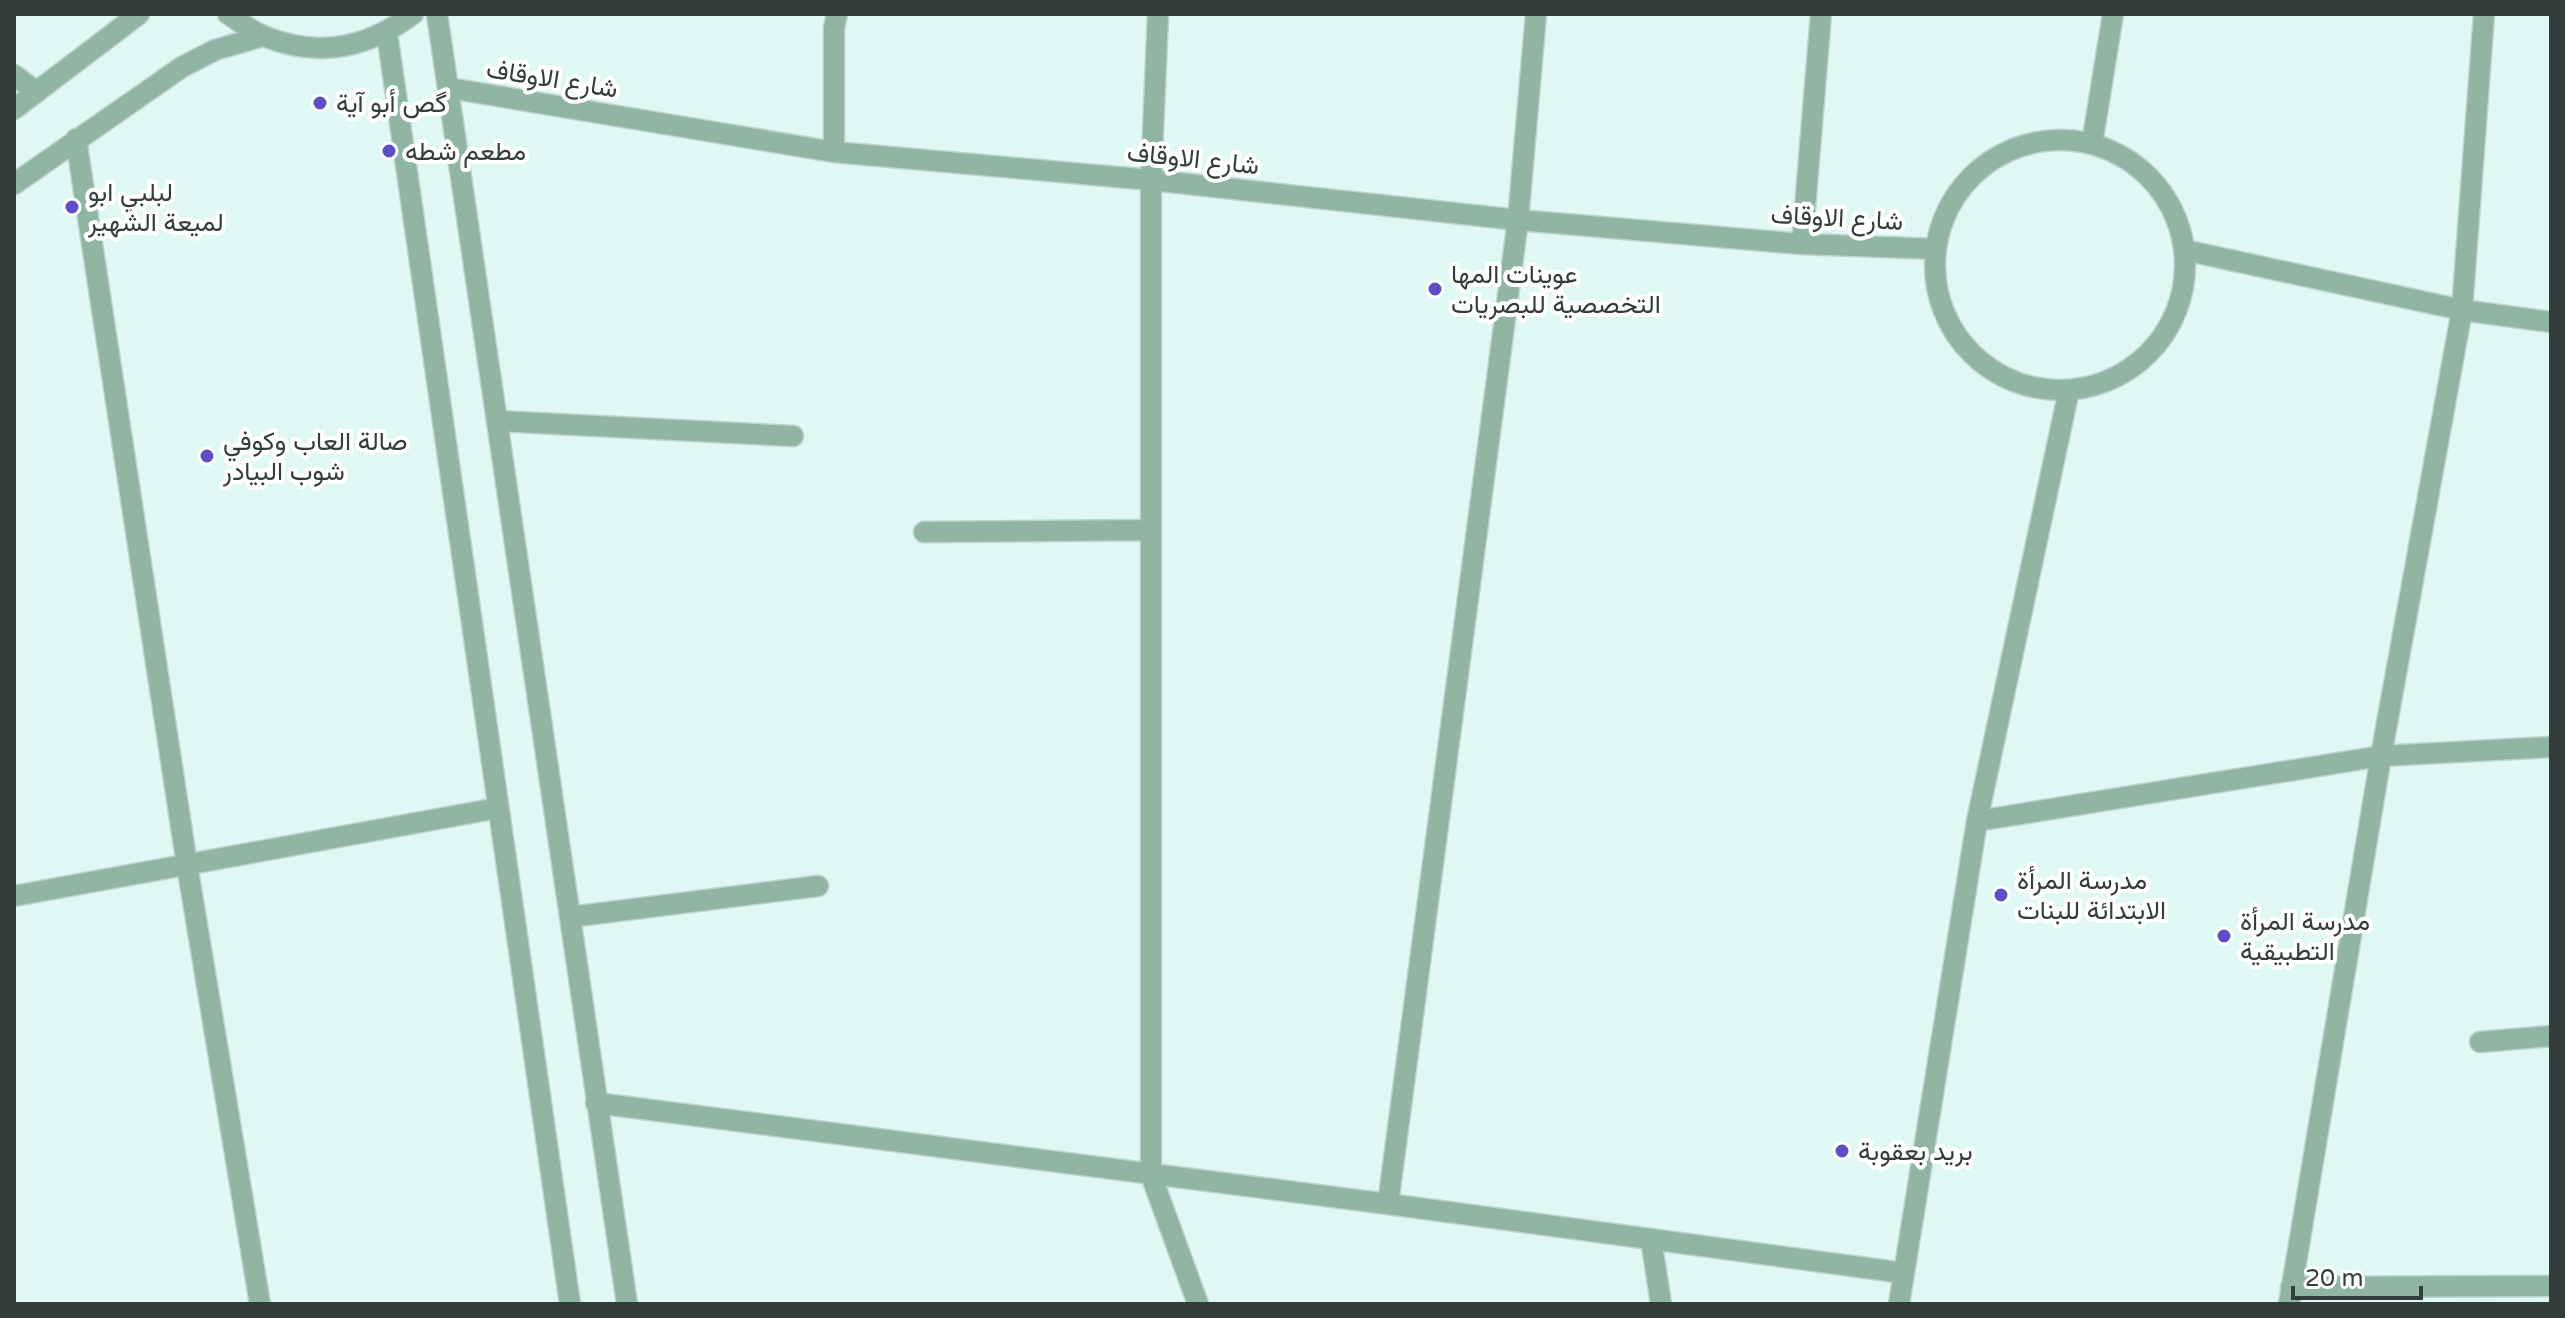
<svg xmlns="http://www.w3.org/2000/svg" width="2565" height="1318" font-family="'Varela Round',Vazirmatn,sans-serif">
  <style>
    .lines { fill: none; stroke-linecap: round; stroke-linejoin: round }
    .service-casing { stroke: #bdd3ce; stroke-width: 23 }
    .minor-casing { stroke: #bdd3ce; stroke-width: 23 }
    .tertiary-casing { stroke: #bdd3ce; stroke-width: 23 }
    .service { stroke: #91b5a3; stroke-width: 20 }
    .minor { stroke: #91b5a3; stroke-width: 20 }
    .tertiary { stroke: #91b5a3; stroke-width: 20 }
    .poi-dot { fill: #5d4fc7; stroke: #fff; stroke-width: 3 }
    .labels { text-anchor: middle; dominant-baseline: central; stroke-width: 8; stroke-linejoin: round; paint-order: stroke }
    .street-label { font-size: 26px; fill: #333d3b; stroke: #fff }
    .poi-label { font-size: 26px; fill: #333d3b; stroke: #fff; text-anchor: start }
  </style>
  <rect width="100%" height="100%" fill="#dff8f3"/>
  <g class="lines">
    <defs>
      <path id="service" d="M834,152V28L837,14
        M1651,1239L1661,1304"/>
      <path id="minor" d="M1158,14L1151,180V1175L1198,1304
        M14,75L37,92
        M449,88L834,152L1151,180L1518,220L1802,244L1936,249
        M76,139L187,865L260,1304
        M1935 265a125 125 0 1 1 250 0a125 125 0 1 1-250 0Z
        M2092,144L2113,14
        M1802,244L1821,14
        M2184,250L2462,310L2551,322
        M497,421L793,436
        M924,532L1151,530
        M1977,821L2381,756L2551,747
        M14,896L498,808
        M570,917L818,886
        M2480,1042L2551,1036
        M596,1103L1388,1204L1904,1273
        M1388,1204L1518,220L1536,14
        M2291,1287L2551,1286
        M1899,1304L1977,821L2069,390
        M2289,1304L2381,756L2462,310L2484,14"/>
      <path id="tertiary" d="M228,14C240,22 252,32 266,37C320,58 367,48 413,14
        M437,14L627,1304
        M387,33L570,1304
        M14,109L139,14
        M14,184L182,67L215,50L263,36"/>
    </defs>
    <use href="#service" class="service-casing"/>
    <use href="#minor" class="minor-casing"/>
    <use href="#tertiary" class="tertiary-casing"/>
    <use href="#service" class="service"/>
    <use href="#minor" class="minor"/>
    <use href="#tertiary" class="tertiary"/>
  </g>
  <g class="poi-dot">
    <circle cx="320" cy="103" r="8"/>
    <circle cx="389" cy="151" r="8"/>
    <circle cx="72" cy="207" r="8"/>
    <circle cx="1435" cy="289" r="8"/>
    <circle cx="207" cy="456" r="8"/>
    <circle cx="2001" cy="895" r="8"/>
    <circle cx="2224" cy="936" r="8"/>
    <circle cx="1842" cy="1151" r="8"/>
  </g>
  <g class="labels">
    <g class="street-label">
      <text transform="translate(552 79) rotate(9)">شارع الاوقاف</text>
      <text transform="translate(1193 159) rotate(6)">شارع الاوقاف</text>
      <text transform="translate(1837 218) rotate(3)">شارع الاوقاف</text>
    </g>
    <g class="poi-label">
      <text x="336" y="103">گص أبو آية</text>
      <text x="405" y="151">مطعم شطه</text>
      <text x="88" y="192">لبلبي ابو<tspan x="88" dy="30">لميعة الشهير</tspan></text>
      <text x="1451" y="274">عوينات المها<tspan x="1451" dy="30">التخصصية للبصريات</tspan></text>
      <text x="223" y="441">صالة العاب وكوفي<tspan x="223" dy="30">شوب البيادر</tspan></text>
      <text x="2017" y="880">مدرسة المرأة<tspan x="2017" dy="30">الابتدائة للبنات</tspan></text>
      <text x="2240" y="921">مدرسة المرأة<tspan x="2240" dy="30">التطبيقية</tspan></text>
      <text x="1858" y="1151">بريد بعقوبة</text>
    </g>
  </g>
  <rect width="2565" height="1318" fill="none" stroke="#333d3b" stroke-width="32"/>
  <path d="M2293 1286v12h128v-12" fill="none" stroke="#333d3b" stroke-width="4"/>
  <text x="2305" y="1286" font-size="24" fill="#333d3b" stroke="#ffffff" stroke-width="6" paint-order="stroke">20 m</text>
</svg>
